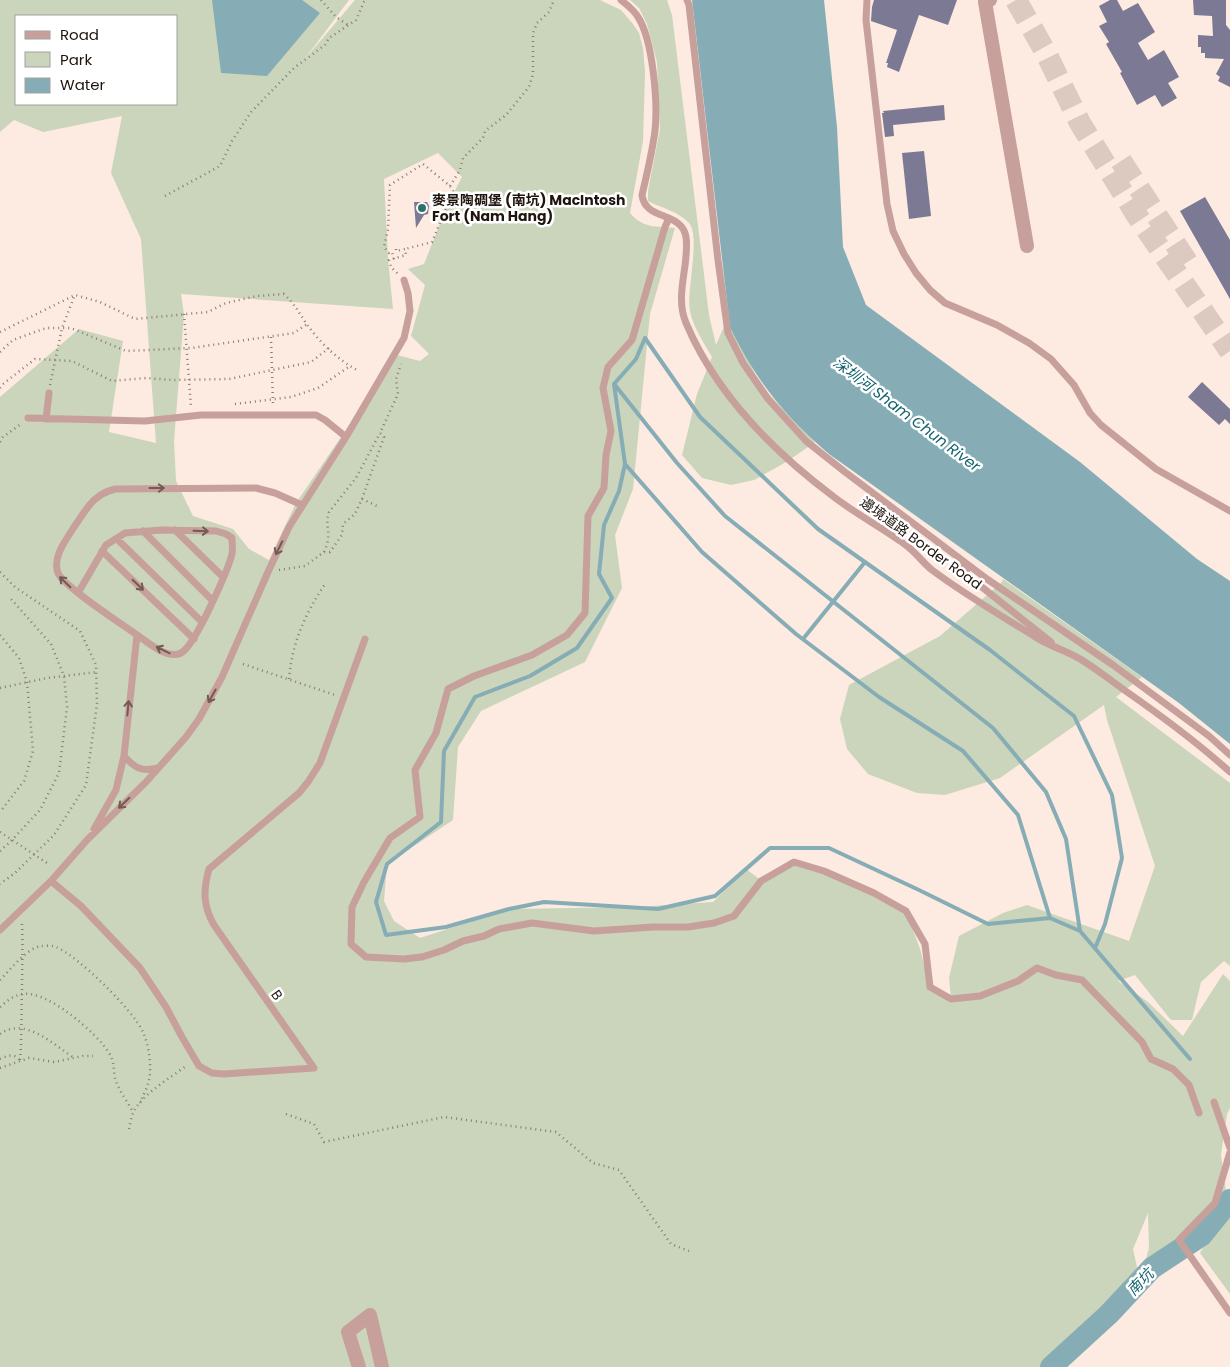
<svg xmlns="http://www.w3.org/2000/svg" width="1230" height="1367" font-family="Poppins,'Noto Sans SC',sans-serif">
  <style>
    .green { fill: #cad5bb; fill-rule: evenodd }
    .water { fill: #86adb5 }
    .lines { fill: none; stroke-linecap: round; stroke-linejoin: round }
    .stream { stroke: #86adb5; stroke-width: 4 }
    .river { stroke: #86adb5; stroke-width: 22 }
    .building { fill: #7c7994 }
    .trunk-tunnel { stroke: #dccac0; stroke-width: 22; stroke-dasharray: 22 11; stroke-linecap: butt }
    .path { stroke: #8a7b73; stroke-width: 2.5; stroke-dasharray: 1 4; stroke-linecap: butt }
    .service { stroke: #c7a09b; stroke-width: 7 }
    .minor { stroke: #c7a09b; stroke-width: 14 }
    .oneway { stroke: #735a54 }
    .poi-dot { fill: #2e7266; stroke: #fff; stroke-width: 2 }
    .labels { text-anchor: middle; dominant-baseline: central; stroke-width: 5; stroke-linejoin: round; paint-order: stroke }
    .poi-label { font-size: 14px; font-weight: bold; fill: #1f140e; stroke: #fff; text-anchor: start }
    .street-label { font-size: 14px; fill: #1f140e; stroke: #fff }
    .water-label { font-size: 15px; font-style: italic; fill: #13636f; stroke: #fff }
  </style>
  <rect width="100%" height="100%" fill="#fdeae0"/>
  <path class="green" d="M0,0H349L304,60L355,0H600L621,10L633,24L639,33L643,48L645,72L643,141L630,213C644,229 656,226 675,228L650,314L633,489L615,535L622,588L585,662L481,711L458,747L453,820L387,864L384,901L394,921L420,938L509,909L637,907L713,902L746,869L762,881L794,862L816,868L906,911L920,949L930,987L951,998L949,978L959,936L1003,913L1027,905L1129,941L1155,866L1107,720L1104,705L1000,778L945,795L917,793L868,774L847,749L840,719L849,685L940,636L1002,582L1003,579L1142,677L1116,697L1230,783V966L1224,961L1201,982L1192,1020H1171L1135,975L1118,981L1148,1002L1183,1036L1223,974L1230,981V1108L1227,1114L1221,1155L1226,1191L1192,1234L1155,1276L1143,1269L1149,1248L1148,1213L1133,1249L1140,1281L1051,1367H0V397L79,329L123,341L109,432L156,443L141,239L111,173L122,116L43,132L14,120L0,132ZM16,16H176V104H16ZM438,153L462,177L448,204L424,264L408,269L425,285L411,336L429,354L420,361L397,355L296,503L269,560L249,549L233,529L193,516L176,481L174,441L184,314L181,294L393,309L388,259L384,179Z
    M630,0H667L672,15L709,315L716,345L729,315L755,374L769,394L815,442L788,461L754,480L731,485L702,478L682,455L697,394L712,357C704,343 693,327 690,311C686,290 701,237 689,223C678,211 661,208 648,201V191L660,129L657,62L647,24L639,8Z
    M1230,1217V1294L1200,1253L1206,1243Z"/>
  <path class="water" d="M212,0H302L320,13L267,76L221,73Z
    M692,0H824L837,127L843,247L866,305L1080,462L1197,559L1230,581V744L1179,703L829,454C784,415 756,381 730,327Z"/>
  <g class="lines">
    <path class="stream" d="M615,385L677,463L725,516L993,728L1046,792L1066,839L1080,931
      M625,464L702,552L796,634L879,697L963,751L1018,815L1050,918
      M803,639L865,562
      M1095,948L1105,924L1122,858L1112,795L1074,716L990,650L818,529L700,417L645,338L636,359L614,384L625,464L619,491L604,525L599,574L612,598L577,648L530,676L475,697L444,751L441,822L387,864L376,902L386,935L446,927L509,909L544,902L658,909L715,896L770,848H829L919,890L988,924L1050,918L1080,931L1190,1059"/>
    <path class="river" d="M1051,1367L1109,1314L1152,1268L1202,1235L1230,1200"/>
  </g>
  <path class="building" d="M874,0H957L948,25L919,15L899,72L887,67L888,63H886L897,30L871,21L872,7Z
    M1110,0H1117L1123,11L1138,3L1155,32L1138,43L1148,60L1164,50L1179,77L1168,83L1177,98L1162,107L1155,95L1137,105L1120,73L1122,72L1106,44L1109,42L1099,26L1107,22L1099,6Z
    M1193,0H1226V25L1230,30V87L1218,81L1220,77L1216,74L1224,59L1205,58V53H1201V47H1198V35L1213,36L1212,16L1194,15Z
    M944,105L945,120L893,125L894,136L885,137L882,113H884L883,111Z
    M924,151L931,216L909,219L902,153Z
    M1205,197L1230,240V299L1180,211Z
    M414,202H427L429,206L428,214L424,215L416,228Z
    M1202,382L1230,409V424L1225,419L1219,425L1188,397Z"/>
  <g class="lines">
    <path class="trunk-tunnel" d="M1016,0L1046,53L1080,123L1136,214L1230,351
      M1121,161L1191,268"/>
    <path class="path" d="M321,0L336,17L348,25
      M450,186L460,170L463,158L483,138L485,131L506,115L529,87L533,74V33L537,23L549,12L554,0
      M165,196L220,166L232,141L251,112L294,68L325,45L329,38L356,20L364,2L367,0
      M396,249V251L405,249L406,255L389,260L391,267L398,274
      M394,259L392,252L389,253L384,247L388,229L390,185L423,164L450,186L453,191L432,242L405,249
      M184,314L191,407
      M0,332L75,295L100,302L135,319L208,312L226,303L257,296L284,294C295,305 298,311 306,323C319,342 339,361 359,371
      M271,337L273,405
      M0,352L13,340L46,328H71L126,351L191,348L294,333L307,324
      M50,385L62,328L74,297
      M0,388L3,384L35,359L72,361L112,381L146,378L172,380L229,379L311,362L329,348
      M235,404L291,397L318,388L350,366
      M0,442L3,437L21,424
      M362,499L377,506
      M324,552C333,533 324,527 329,512L356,478L380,433
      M279,570L305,566L324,552H330L342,535L343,524L355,514L362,499L384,437L380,433L398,394L396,379L401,364
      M0,572L15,587L80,631L96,665L97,704L86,785L54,835L15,873L0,884
      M0,635L19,658L27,682L33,751L24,781L0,812
      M243,664L335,695
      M289,679C292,643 305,614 325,584
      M0,688L47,678L97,672
      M0,832L50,865
      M0,851L12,840L40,810L59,773L67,707L64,676L51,644L11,599
      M0,980C10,970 27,948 41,946C45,946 51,945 56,947C78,956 133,1010 143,1032C149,1046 152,1066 149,1081C147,1088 143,1096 140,1103
      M0,1007C7,1001 14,995 23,994C47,990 97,1033 109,1053C115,1062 113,1069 115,1078C118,1090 128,1102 133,1112
      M0,1034C25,1016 54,1045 74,1058
      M0,1059C6,1056 14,1053 19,1059
      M20,1060C22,1038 21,1016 22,994C22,970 23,947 22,924
      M0,1068L29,1058L54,1062L83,1056H93
      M286,1114L314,1124L324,1142L444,1117L556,1132L593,1163L619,1170L671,1244L689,1251
      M129,1129C130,1124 131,1118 133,1113C141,1095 170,1078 186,1066"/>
    <path class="service" d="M621,0C627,5 634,10 638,17C653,40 658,103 655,131C652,153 647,174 642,195C645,221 682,211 686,237C690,264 674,295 686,323C716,394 774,452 834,497C856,514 881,527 903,543C914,550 922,562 932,570C964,594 1000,615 1034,636C1050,647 1069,651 1085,662C1099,671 1113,682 1127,692C1163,717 1198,743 1230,772
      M687,0L689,5L718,260L728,333L743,363L768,399L806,441L845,472L987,579L1113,665L1209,736L1230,755
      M867,0L866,20L887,204L893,231L904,254L916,273L930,290L945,303L997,325L1029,343L1051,359L1074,385L1090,413L1101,425L1156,469L1230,511
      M669,218L665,227L632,340L608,367L603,388L611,431L606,455L604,488L588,516L585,613L567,635L532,655L474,676L448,689L436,733L415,770L420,817L390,838L364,882L352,907L351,944L366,957L404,959L422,957L444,950L463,941L484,936L499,929L532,923L594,931L653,927H688L714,923L734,916L761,881L794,862L824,871L874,893L906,911L925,944L930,987L951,999L980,996L1018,981L1037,968L1056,975L1082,980L1142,1042L1151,1059L1173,1069L1189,1085L1199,1113
      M28,418L145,421L201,415H316L325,420L346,437
      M46,419L49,393
      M175,530L223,577
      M143,531L213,601
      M117,539L202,622
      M102,551L194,639
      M962,562L968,576L1051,642
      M78,593L106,545L125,533L161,530L216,531L226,534L232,538C232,544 233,548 232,554C228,570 195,646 181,653C167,660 148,642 137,635
      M124,756C135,768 141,772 158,768
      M94,829L116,790L124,756L137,635C122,624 63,586 58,573C52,557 66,540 74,527C87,509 92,495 115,489L256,488L275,493L302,505
      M51,881L81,906L140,968L166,1007L182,1037L199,1066L212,1073L224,1074L314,1068L214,925C203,906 203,890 209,869L299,793L308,782L320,763L365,639
      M0,930L51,881L87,840L146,782L186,737L199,719L222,677L268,572L289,527L346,437L404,338L410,311L408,293L404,280
      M1214,1102L1230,1148
      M1230,1152L1215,1203L1179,1240L1230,1313"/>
    <path class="minor" d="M990,0L985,2L1027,246
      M359,1367L348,1332L370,1315L382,1367"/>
  </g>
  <defs><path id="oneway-shaft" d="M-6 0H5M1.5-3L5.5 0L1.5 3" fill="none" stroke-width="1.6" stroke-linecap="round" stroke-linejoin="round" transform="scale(1.25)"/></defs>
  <g class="oneway">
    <use href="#oneway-shaft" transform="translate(157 488)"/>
    <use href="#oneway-shaft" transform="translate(201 531) rotate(2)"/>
    <use href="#oneway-shaft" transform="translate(279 548) rotate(116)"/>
    <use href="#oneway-shaft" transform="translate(65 582) rotate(-136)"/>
    <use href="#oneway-shaft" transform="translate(138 585) rotate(44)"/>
    <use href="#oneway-shaft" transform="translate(163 650) rotate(-154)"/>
    <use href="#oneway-shaft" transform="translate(212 696) rotate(119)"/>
    <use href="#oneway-shaft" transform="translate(128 708) rotate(-85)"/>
    <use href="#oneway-shaft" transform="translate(124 803) rotate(136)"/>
  </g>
  <circle class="poi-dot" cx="422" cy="208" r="5"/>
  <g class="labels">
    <g class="poi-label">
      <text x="432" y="200">麥景陶碉堡 (南坑) MacIntosh<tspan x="432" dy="16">Fort (Nam Hang)</tspan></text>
    </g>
    <g class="street-label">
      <text transform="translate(921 543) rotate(36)">邊境道路 Border Road</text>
      <text transform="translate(277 995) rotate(55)">B</text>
    </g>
    <g class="water-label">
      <text transform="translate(907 414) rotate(37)">深圳河 Sham Chun River</text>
      <text transform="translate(1140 1282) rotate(-46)">南坑</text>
    </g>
  </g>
  <rect x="15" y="15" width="162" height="90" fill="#ffffff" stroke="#a5a19f"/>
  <rect x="25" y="31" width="25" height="8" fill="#c7a09b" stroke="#a5a19f"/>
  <text x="60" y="40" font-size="15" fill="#1f140e">Road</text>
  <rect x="25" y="52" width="25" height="15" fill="#cad5bb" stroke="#a5a19f"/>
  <text x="60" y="65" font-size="15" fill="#1f140e">Park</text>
  <rect x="25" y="78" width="25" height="15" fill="#86adb5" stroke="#a5a19f"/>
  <text x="60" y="90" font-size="15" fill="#1f140e">Water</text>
</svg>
